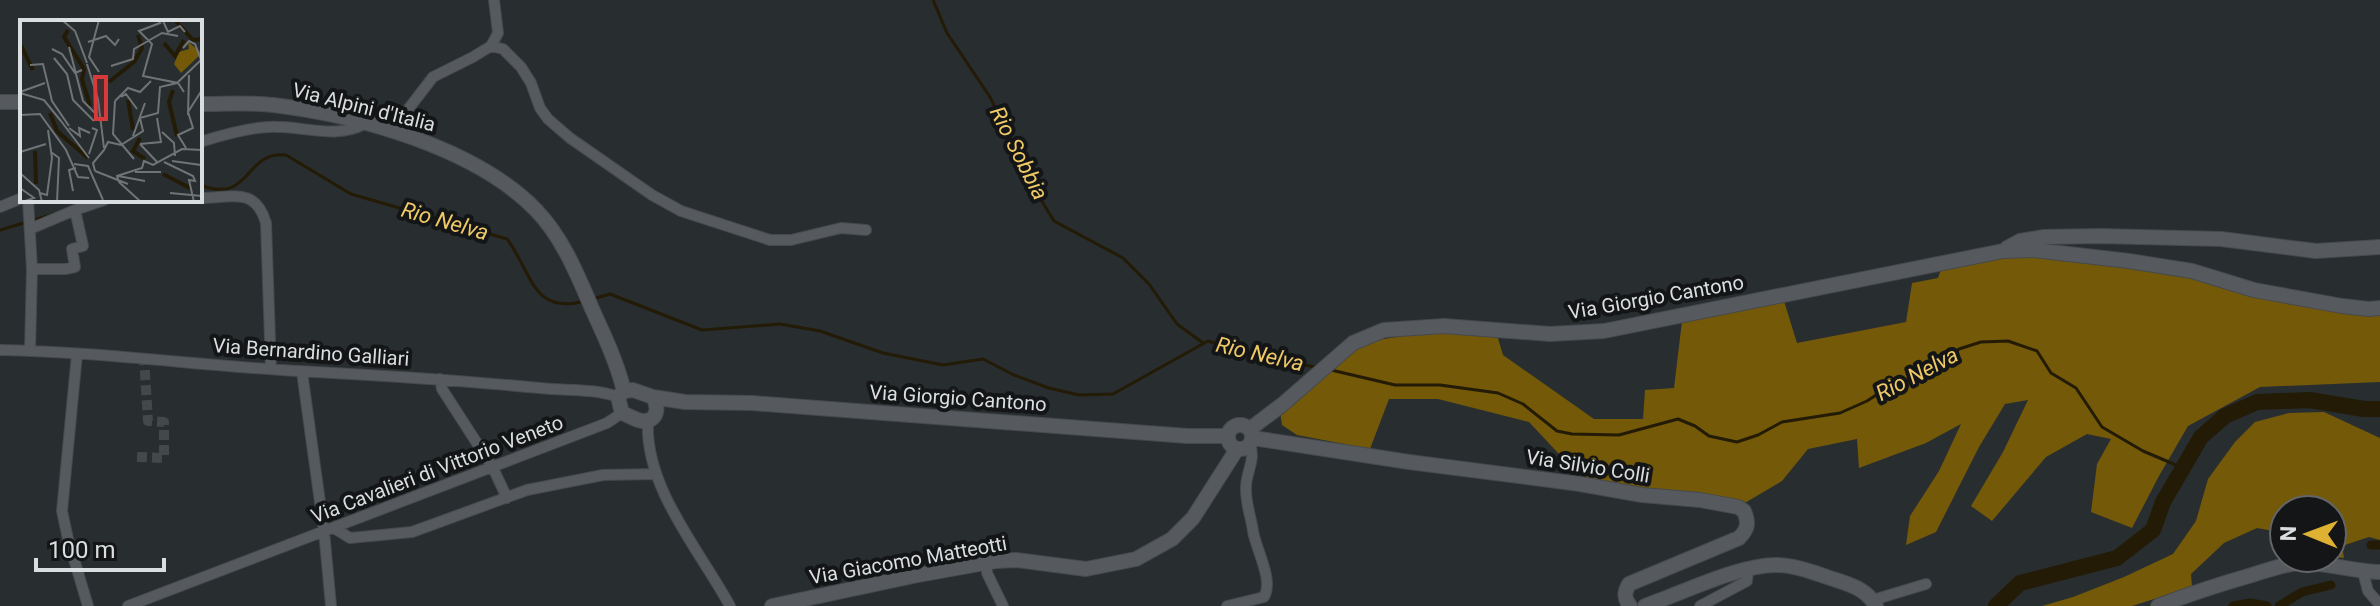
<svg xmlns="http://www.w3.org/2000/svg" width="2380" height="606" font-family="Roboto,sans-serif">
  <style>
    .forest { fill: #735908 }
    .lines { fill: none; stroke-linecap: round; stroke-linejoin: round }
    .stream { stroke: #231b05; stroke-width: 3 }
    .canal { stroke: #231b05; stroke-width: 9 }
    .river { stroke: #231b05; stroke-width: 16 }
    .street-tunnel { stroke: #43484a; stroke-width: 10; stroke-dasharray: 10 5; stroke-linecap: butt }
    .street-casing { stroke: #46494c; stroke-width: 12 }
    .secondary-casing { stroke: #46494c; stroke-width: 16 }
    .street { stroke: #565a5e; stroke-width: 10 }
    .secondary { stroke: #565a5e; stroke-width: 14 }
    .labels { text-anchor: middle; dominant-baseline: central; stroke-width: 8; stroke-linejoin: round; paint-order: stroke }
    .street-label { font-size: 20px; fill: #dbdee0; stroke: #131516 }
    .water-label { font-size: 22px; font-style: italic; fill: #f0c967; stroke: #131516 }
    .inset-river { fill: none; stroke: #231b05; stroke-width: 4 }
    .inset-road { fill: none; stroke: #707476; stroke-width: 2 }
    .view { fill: #d63a3a; fill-opacity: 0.15; stroke: #d63a3a; stroke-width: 4 }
    .inset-edge { fill: none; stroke: #dbdee0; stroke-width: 4 }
  </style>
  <rect width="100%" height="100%" fill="#282d30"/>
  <path class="forest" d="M2026,254L2169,272L2255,296L2355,315L2380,313V382L2260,387L2188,426L2159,476L2132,528L2091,512L2097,464L2111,439L2087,434L2046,457L1992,521L1971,506L2003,452L2028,400L2005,404L1979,447L1936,532L1906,545L1910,516L1939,471L1961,424L1926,443L1859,468L1857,439L1808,449L1782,481L1738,507L1601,488L1573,469L1529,422L1438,399H1389L1370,449L1297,435L1282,425L1280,412L1366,342L1426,332L1497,335L1503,355L1594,419H1643L1645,390L1674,388L1682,321L1784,301L1797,343L1906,322L1912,283L1938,278L1941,269L1997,258Z
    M2324,412L2380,438V540L2369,537L2342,546L2344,558L2332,557V510H2284V533L2257,528L2224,543L2191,574L2192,587L2132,606H2042L2073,597L2124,577L2173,554L2196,521L2208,479L2235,442L2255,422L2289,413Z"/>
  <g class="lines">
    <path class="stream" d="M933,0L947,33L990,97L1035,190L1054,221L1123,258L1149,284L1177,324L1203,343
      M200,185C252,205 244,150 286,155L351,194L507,239C533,274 532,315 585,301
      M0,230L54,214
      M593,299L610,294L702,330L780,324L820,331L883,353L943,365L983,359L1014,375L1049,388L1079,395L1113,394L1208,341L1253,355L1315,367
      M1331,370L1395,385H1440L1498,393L1523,404L1557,431L1572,434L1619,435L1678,419L1695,426L1709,436L1737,442L1758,435L1782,422L1840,413L1867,401L1887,388L1933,371L1959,349L1981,342L2008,341L2037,351L2051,373L2076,388L2102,427L2143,451L2183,468"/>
    <path class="canal" d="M2371,545H2380
      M2233,606L2250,603L2267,606
      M2279,606L2302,592L2331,585"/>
    <path class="river" d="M1996,606L2020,583L2117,558L2153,530L2163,502L2201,437L2225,416L2257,402L2310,400L2364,409H2380"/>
    <path class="street-tunnel" d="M137,457L164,458V422L148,421L144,357"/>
    <defs>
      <path id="street" d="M491,46L503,49L521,67L531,83L540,108L548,119L570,138L652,195L681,211L770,240H791L841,228L866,230
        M379,127L406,112L433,77L473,57L491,46L498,33L494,0
        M200,142C222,135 246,128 269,127C300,125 336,140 364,124
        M200,198C232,198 255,186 266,223L271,369
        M28,200L32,269L30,350
        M0,207L22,198
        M30,229L75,210
        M32,269H65L75,267L72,249L83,246L75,210L104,200
        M0,350C106,352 210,367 316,372C391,376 465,381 540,388C567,391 593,388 618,397
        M77,354L62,511L68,539L88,606
        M302,372L324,531L331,606
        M440,379L442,389L493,468L507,498
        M648,420C644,487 699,549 730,606
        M334,528L350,538L412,532L527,490L603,475L655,474
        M986,563L987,573L1003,606
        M2363,572L2368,591L2380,605
        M1873,600L1926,584
        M128,606L607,423L622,413
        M1227,606L1264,597C1274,580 1256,550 1253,531C1251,517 1245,501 1246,487C1246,472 1256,460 1250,445
        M1700,606L1747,581L1748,569"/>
      <path id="secondary" d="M0,102H22
        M200,104C224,104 249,102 273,105C358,115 476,148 536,210C563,238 578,276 593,311C605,337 617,363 624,391
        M2007,248L2020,241L2044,237L2099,236L2221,239L2316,251L2380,247
        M633,390L653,397C659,407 658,422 642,421C635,420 628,415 622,413L618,397L624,391Z
        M653,397L685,402L752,403L1187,436H1228
        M1228 437a12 12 0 1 1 24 0a12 12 0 1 1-24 0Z
        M1250,429L1283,404L1353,343L1384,330L1444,326L1550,334L1604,331L2003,251L2034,250L2129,261L2192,271L2254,290L2342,306L2369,309L2380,308
        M1253,438L1409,462L1580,484L1642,495L1700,500L1738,507L1744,511C1749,523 1748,529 1739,538L1629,584C1624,593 1624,598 1630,606
        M772,606L918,575L996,561L1016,560L1086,569L1136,559L1172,539L1193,518L1237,449
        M1645,606C1682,593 1738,565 1776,565C1794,565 1813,572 1830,578C1848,584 1866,588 1876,606
        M2158,606C2190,594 2220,584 2252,575C2268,570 2284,564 2300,563C2327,562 2353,572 2380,572"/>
    </defs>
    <use href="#street" class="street-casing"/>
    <use href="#secondary" class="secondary-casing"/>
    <use href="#street" class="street"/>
    <use href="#secondary" class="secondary"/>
  </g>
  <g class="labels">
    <g class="street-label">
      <text transform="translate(364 107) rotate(14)">Via Alpini d'Italia</text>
      <text transform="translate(1656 297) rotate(-10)">Via Giorgio Cantono</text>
      <text transform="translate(311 352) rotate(4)">Via Bernardino Galliari</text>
      <text transform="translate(958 398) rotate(4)">Via Giorgio Cantono</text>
      <text transform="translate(1588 466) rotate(9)">Via Silvio Colli</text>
      <text transform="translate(437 469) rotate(-21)">Via Cavalieri di Vittorio Veneto</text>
      <text transform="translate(908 560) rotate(-10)">Via Giacomo Matteotti</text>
    </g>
    <g class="water-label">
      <text transform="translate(1019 153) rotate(63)">Rio Sobbia</text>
      <text transform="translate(445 221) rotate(16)">Rio Nelva</text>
      <text transform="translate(1260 354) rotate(13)">Rio Nelva</text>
      <text transform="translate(1917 374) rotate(-28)">Rio Nelva</text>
    </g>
  </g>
  <g transform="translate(20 20)">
    <rect width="182" height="182" fill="#282d30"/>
    <path d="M168,22L182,33L161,53L154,44L159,32L169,29Z" fill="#735908"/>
    <path class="inset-river" d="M155,0L173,20L182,19M48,10L44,17L64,49L62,59L70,86M144,23L155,36L164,20M0,24L13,50M89,62L114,42L122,28L118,15M153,70L149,82L157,116M108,80L113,110M30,93L37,111L68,138M120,118L113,131L125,139M15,131L16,164M143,154L170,168"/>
    <path class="inset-road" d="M42,0L55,11L67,43M137,0L140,3L119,11L132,24L123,56L158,63L164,72M143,1L148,12L160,6L165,12M68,22L86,16L95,25L99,19M49,27L63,81L75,93M32,29L42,34L55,53L62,50M34,38L47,54L53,80L74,101M67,44L78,79M10,45L23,44L32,81L49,106M91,46L113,39L114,29L142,13L158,16M79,52L69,37L79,0M0,72L25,63M0,73L24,80L41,101M101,77L106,74L117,89M78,79L84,128M95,81L93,114L114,139M95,81L108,68L120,72L131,61M168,92L182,70M0,95L20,94L46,130L58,157L69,158M168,95L169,55M41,101L69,138M49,108L60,116L59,108L70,113M142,112L154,123L155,136M113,116L125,83M120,124L141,122L137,98M120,124L138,143M166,128L158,115L173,108L168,92M84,130L88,122L101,125L123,111L120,98L138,93L140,67L157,63L181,40L175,24L169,21L163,28M0,132L26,124M31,132L39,138L37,182M69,134L77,110L72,108M152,141L181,145M144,142L173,156L175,161L169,160L174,182M54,144L68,146L83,180M75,151L108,164M75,151L73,143L84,130M115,152H141M0,153L19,170L22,182M98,156L125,161M99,162L97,156L122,148L124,141L133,145L162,129L182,130M99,162L121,182M0,168L14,178L2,182M53,171L49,150L56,148M20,173L27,175L32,138L28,110M150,173L182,176"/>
    <path class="view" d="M75,57H86V99H76Z"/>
    <rect width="182" height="182" class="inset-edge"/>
  </g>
  <g transform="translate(2308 534) rotate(271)"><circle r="38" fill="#131516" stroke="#636567" stroke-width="2"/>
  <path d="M0-6L14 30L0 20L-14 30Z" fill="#deb133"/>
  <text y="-12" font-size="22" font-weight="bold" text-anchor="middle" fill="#dbdee0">N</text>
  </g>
  <path d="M36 558v12h128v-12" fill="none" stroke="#dbdee0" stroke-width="4"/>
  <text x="48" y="558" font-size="24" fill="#dbdee0" stroke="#131516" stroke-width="6" paint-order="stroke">100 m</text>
</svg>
